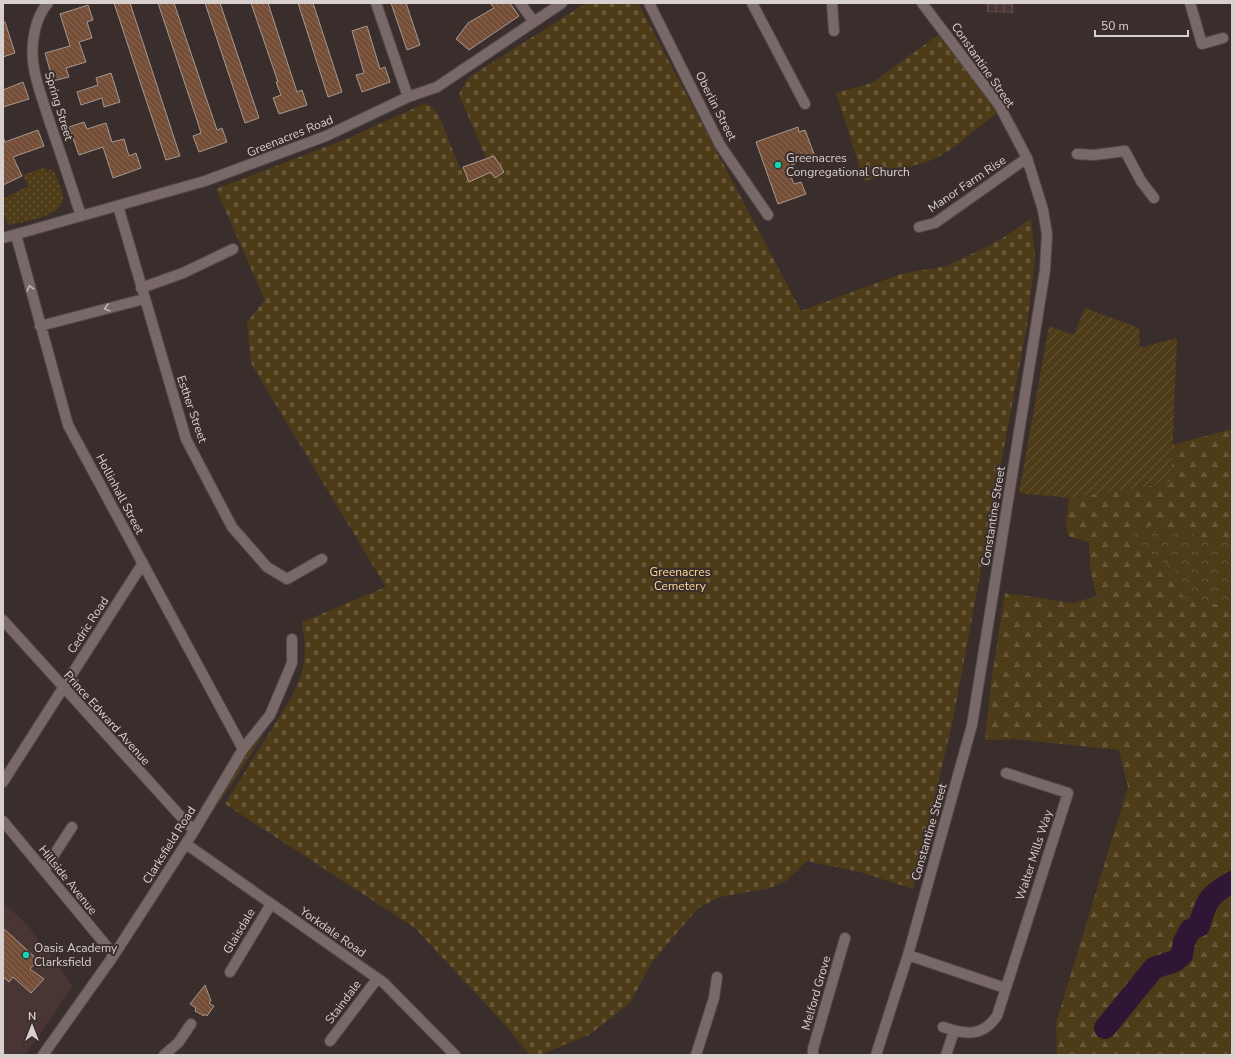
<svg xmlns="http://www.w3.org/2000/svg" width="1235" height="1058" font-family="'Nunito Sans',sans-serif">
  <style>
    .built { fill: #493534 }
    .industrial { fill: url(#industrial-grid) }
    .grass { fill: url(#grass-dots) }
    .forest { fill: url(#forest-firs) }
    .cemetery { fill: url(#cemetery-stones) }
    .park { fill: url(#park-crowns) }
    .garden { fill: url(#garden-furrows) }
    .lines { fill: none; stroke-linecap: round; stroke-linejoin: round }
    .river { stroke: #2f1634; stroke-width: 22 }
    .building { fill: url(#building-back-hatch); stroke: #a59891 }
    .minor-casing { stroke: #544a49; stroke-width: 12 }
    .minor { stroke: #786968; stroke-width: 10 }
    .oneway { stroke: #c0b6b5 }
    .poi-dot { fill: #16d5b3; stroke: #3a2e2d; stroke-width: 1.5 }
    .labels { text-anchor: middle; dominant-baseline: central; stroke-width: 4; stroke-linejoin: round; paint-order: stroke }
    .street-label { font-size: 12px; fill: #d8d0cf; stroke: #3a2e2d }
    .poi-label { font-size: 12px; fill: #d8d0cf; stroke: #3a2e2d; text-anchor: start }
    .park-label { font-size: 12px; fill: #fdda96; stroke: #3a2e2d }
  </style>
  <defs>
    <pattern id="industrial-grid" width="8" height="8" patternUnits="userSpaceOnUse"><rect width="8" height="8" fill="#493534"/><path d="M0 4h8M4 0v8" fill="none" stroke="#625150"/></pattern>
    <pattern id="grass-dots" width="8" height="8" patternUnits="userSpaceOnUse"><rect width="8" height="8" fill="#4e3c18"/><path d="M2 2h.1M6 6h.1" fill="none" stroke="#675739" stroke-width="1.8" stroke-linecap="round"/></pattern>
    <pattern id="forest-firs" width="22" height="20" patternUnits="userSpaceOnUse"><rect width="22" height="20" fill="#4e3c18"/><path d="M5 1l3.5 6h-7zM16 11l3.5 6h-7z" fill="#675739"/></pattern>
    <pattern id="cemetery-stones" width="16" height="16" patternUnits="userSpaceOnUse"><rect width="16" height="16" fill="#4e3c18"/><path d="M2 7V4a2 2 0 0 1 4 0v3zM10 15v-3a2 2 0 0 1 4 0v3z" fill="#675739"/></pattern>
    <pattern id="park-crowns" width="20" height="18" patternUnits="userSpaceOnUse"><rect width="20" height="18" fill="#4e3c18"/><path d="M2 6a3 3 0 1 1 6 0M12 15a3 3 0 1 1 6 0" fill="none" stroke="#675739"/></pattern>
    <pattern id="garden-furrows" width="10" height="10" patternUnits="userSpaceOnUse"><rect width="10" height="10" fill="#4e3c18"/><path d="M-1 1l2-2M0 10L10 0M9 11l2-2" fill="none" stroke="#675739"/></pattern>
    <pattern id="building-back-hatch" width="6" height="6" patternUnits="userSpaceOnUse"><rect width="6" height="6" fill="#754e37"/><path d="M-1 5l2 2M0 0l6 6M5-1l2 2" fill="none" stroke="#886653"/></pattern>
  </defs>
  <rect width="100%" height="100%" fill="#3a2e2d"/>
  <path class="built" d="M3,903L26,923L73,986L25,1055H3Z"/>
  <path class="industrial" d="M986,3H1013L1014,13L987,12Z"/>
  <path class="grass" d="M45,167L47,171L51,170L54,171C57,179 63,190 63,198C63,217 24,221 8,225L3,212V199L28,186L23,175Z
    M260,734L263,735L219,803L216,800Z"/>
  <path class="forest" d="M1232,429V543L1200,537L1175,528L1148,526L1142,547L1174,569L1182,595L1191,601L1232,606V1055H1057L1056,1023L1128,787L1119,750L1014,739L985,740L991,683L1005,593L1073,603L1097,596C1091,578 1089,562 1089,542L1068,536L1066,521L1069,498L1171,483L1172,445Z"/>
  <path class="cemetery" d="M586,3H638L801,311L901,274L947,266L1000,240L1031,219L1035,257L1027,325L952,724L913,889L860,872L807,861L786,881L770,888L720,897L698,908L652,962L630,1003L589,1035L539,1055H530L506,1026L415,928L225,804L293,695C306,667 307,653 302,622L386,587L251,363L247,322L265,300L216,189L349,138L423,104L430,105L439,116L460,169L486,158L459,94L468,78Z
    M938,35L998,112L950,150L932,160L864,181L836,93L872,83Z"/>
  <path class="park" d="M1148,526L1175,528L1200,537L1232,543V606L1191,601L1182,595L1174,569L1142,547L1133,534Z"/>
  <path class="garden" d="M1085,308L1139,328L1140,348L1177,338L1171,483L1069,498L1019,493L1049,326L1074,335Z"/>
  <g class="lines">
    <path class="river" d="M1105,1028L1154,968L1175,961L1182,955L1184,942L1190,930L1199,926C1206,901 1209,895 1232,882"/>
  </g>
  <path class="building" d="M114,3H130L180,156L166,160Z
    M158,3H174L217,130L222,128L227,142L199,152L193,136L201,133L197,120Z
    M205,3H220L259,118L245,123Z
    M251,3H268L297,92L302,90L307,105L279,114L273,98L281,95L276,82H278Z
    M298,3H313L342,92L328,97Z
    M391,3H406L420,45L407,50Z
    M490,3H510L519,16L469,50L456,39L468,23L494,8Z
    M88,5L93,20L87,22L92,38L79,42L86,62L66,68L69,77L53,81L45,53L70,46L60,14Z
    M3,22H5L15,53L3,57Z
    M367,26L380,69L385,67L390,82L362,92L356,75L364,73L352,31Z
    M111,73L120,102L104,107L102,98L81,105L77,92L98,85L96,78Z
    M23,82L29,99L3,107V90Z
    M84,122L87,129L106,123L112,142L124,139L129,156L136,153L141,168L113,178L103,147L79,155L69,127Z
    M798,127L799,132L805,130L814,154L796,160L797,163L787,167L794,184L801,182L806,194L778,204L756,142Z
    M38,130L44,146L13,157L22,176L3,185V137L5,142Z
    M494,156L504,172L495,178L491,172L469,182L463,167Z
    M3,928L38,960L30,969L44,979L31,993L13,977L9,982L3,977Z
    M205,985L211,1001L209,1003L214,1006L207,1016L205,1014L204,1016L195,1011L196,1008L190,1004Z"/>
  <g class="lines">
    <defs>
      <path id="minor" d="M48,3C35,17 31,43 33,61C35,82 44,103 50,123C61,154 71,185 81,216
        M376,3L408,97
        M520,3L534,22
        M649,3L720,145L768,215
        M752,3L805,104
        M832,3L834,31
        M1190,3L1202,44L1223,38
        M1077,154L1094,155L1125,151L1141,181L1154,198
        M118,206L186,439L232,527L267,567L287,579L322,559
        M919,227L935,223L1027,158
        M16,235L68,425L243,749
        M3,238L205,181L326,136L408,97L437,87L562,3
        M141,288L183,273L233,249
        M40,326L144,299
        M3,620L194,831
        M3,782L143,563
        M3,821L114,955
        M186,844L384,983L455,1055
        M44,870L72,827
        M908,955L1005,988
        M230,972L271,904
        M943,1027C966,1035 982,1037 997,1016L1068,793L1006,773
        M330,1041L377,979
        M43,1055L114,955L194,831L243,749L270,715L292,663V639
        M164,1055L178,1043L191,1024
        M696,1055L714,998L717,977
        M813,1055V1049L845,938
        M876,1055L908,955L972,725L1045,270L1047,234L1043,210L1027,158L999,105L922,3
        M946,1055L954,1031"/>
    </defs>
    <use href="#minor" class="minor-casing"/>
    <use href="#minor" class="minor"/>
  </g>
  <defs><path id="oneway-chevron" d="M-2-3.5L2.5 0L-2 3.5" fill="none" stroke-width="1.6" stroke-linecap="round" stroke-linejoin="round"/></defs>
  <g class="oneway">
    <use href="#oneway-chevron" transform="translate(30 288) rotate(-105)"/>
    <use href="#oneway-chevron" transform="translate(107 308) rotate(165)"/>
  </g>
  <g class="poi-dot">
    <circle cx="778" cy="165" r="4"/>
    <circle cx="26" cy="955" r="4"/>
  </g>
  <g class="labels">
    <g class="street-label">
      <text transform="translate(983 65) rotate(55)">Constantine Street</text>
      <text transform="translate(59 106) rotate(73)">Spring Street</text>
      <text transform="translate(716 106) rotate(63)">Oberlin Street</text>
      <text transform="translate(290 136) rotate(-22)">Greenacres Road</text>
      <text transform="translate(967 184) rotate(-34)">Manor Farm Rise</text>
      <text transform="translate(192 409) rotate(71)">Esther Street</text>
      <text transform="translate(120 494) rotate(62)">Hollinhall Street</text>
      <text transform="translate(993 516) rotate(-81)">Constantine Street</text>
      <text transform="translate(88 625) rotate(-57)">Cedric Road</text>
      <text transform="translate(107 718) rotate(48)">Prince Edward Avenue</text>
      <text transform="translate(929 832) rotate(-74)">Constantine Street</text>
      <text transform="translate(169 845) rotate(-58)">Clarksfield Road</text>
      <text transform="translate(1034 855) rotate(-72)">Walter Mills Way</text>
      <text transform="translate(68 880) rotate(51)">Hillside Avenue</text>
      <text transform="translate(239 931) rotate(-59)">Glaisdale</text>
      <text transform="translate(333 932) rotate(35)">Yorkdale Road</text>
      <text transform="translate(816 993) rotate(-74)">Melford Grove</text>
      <text transform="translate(343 1002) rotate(-53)">Staindale</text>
    </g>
    <g class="poi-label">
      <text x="786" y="158">Greenacres<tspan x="786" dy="14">Congregational Church</tspan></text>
      <text x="34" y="948">Oasis Academy<tspan x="34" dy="14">Clarksfield</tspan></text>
    </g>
    <g class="park-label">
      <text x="680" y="572">Greenacres<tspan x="680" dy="14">Cemetery</tspan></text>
    </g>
  </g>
  <rect width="1235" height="1058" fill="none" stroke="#d8d0cf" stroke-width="8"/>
  <g transform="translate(32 1026)" stroke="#3a2e2d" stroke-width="3" paint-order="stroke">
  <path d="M0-3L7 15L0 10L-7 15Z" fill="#d8d0cf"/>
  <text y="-6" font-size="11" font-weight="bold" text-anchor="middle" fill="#d8d0cf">N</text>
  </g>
  <path d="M1095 30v6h93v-6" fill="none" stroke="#d8d0cf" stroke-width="2"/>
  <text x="1101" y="30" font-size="12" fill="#d8d0cf" stroke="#3a2e2d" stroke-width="3" paint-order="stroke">50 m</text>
</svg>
